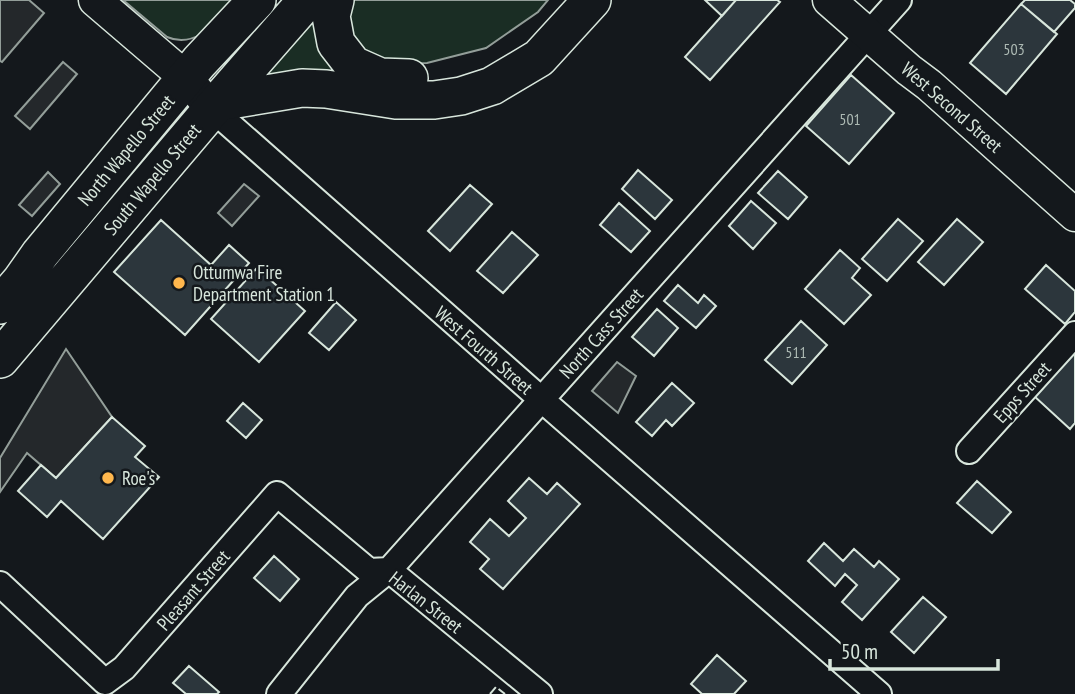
<svg xmlns="http://www.w3.org/2000/svg" width="1075" height="694" font-family="'PT Sans Narrow',sans-serif">
  <style>
    .grass { fill: #1a2d24; stroke: #939e99; stroke-width: 2 }
    .parking { fill: #24282b; stroke: #939e99; stroke-width: 2 }
    .building { fill: #2c363c; stroke: #d8e6dc; stroke-width: 2 }
    .lines { fill: none; stroke-linecap: round; stroke-linejoin: round }
    .minor-casing { stroke: #d8e6dc; stroke-width: 28 }
    .major-casing { stroke: #d8e6dc; stroke-width: 35 }
    .highway-casing { stroke: #d8e6dc; stroke-width: 40 }
    .minor { stroke: #14181c; stroke-width: 24 }
    .major { stroke: #14181c; stroke-width: 32 }
    .highway { stroke: #14181c; stroke-width: 37 }
    .fence { stroke: #d8e6dc; stroke-width: 2; stroke-dasharray: 9 3.5; stroke-linecap: butt }
    .poi-dot { fill: #ffb74d; stroke: #14181c; stroke-width: 2.5 }
    .labels { text-anchor: middle; dominant-baseline: central; stroke-width: 5; stroke-linejoin: round; paint-order: stroke }
    .number-label { font-size: 16px; fill: #adbab4 }
    .street-label { font-size: 19px; fill: #d8e6dc; stroke: #14181c }
    .poi-label { font-size: 19px; fill: #d8e6dc; stroke: #14181c; text-anchor: start }
  </style>
  <rect width="100%" height="100%" fill="#14181c"/>
  <path class="grass" d="M123,0H237C219,19 197,50 167,37Z
    M346,0H548L538,12L486,48L427,63L389,64L368,57L353,42Z
    M314,15L352,79L258,84Z"/>
  <path class="parking" d="M0,0H29L44,13L2,62L0,61Z
    M63,62L77,74L30,129L15,116Z
    M48,172L60,184L32,216L19,205Z
    M244,184L259,196L232,226L218,213Z
    M66,349L112,417L56,478L27,453L0,492V458Z
    M617,362L636,376L618,413L592,391Z"/>
  <path class="building" d="M705,0H736L722,16Z
    M736,0H777L780,2L710,80L685,57Z
    M1025,0H1070L1075,4V8L1054,32L1021,4Z
    M1021,4L1057,34L1006,94L970,63Z
    M851,75L894,113L849,164L806,126Z
    M638,170L672,200L655,219L622,189Z
    M778,171L807,197L788,219L758,193Z
    M470,185L492,204L450,251L428,231Z
    M751,201L776,223L753,249L729,226Z
    M619,203L650,231L631,252L600,225Z
    M898,219L923,241L887,281L862,259Z
    M957,219L983,242L944,285L918,262Z
    M161,220L211,265L229,245L249,263L185,335L114,272Z
    M512,232L538,255L503,293L477,271Z
    M840,250L860,268L852,278L871,295L844,324L805,289Z
    M1046,265L1075,291V312L1065,324L1025,289Z
    M257,268L305,311L259,362L211,319Z
    M678,285L698,303L704,295L716,306L696,328L664,301Z
    M336,302L356,320L329,350L309,333Z
    M657,309L678,328L654,356L632,337Z
    M801,321L827,345L792,384L765,360Z
    M1075,350V423L1070,429L1034,396Z
    M672,383L694,403L672,426L666,420L652,436L636,422Z
    M243,403L262,420L246,438L227,421Z
    M112,417L145,446L135,457L159,477L103,539L61,501L47,517L18,491L41,465L56,478Z
    M529,478L547,494L557,483L580,504L503,589L480,569L489,559L470,542L490,519L509,536L526,518L508,501Z
    M977,481L1011,512L992,533L957,503Z
    M824,543L843,561L854,549L874,567L879,561L899,579L862,620L842,602L857,585L845,574L835,586L808,561Z
    M274,556L299,579L280,601L254,578Z
    M923,597L946,617L914,653L891,632Z
    M717,655L746,681L734,694H702L691,684Z
    M189,666L219,692L217,694H186L173,683Z"/>
  <g class="lines">
    <defs>
      <path id="minor" d="M212,109L542,400L879,694
        M969,451L1075,334
        M0,584L105,682
        M105,682L124,668L277,494L369,571L389,570L540,694
        M279,694L357,596L389,570L899,0"/>
      <path id="major" d="M95,0L186,78L212,109
        M829,0L909,70L929,85L1075,215"/>
      <path id="highway" d="M335,0L331,16L336,43L353,65L380,77L409,78
        M218,102L302,88L326,89L396,100H434L461,96L492,86L539,58L592,0
        M0,305L21,281L40,254L199,62L257,0
        M0,359L212,109L307,0"/>
    </defs>
    <use href="#minor" class="minor-casing"/>
    <use href="#major" class="major-casing"/>
    <use href="#highway" class="highway-casing"/>
    <use href="#minor" class="minor"/>
    <use href="#major" class="major"/>
    <use href="#highway" class="highway"/>
    <path class="fence" d="M490,694L496,687L505,694"/>
  </g>
  <g class="poi-dot">
    <circle cx="179" cy="283" r="7"/>
    <circle cx="108" cy="478" r="7"/>
  </g>
  <g class="labels">
    <g class="number-label">
      <text x="1014" y="49">503</text>
      <text x="850" y="119">501</text>
      <text x="796" y="352">511</text>
    </g>
    <g class="street-label">
      <text transform="translate(952 107) rotate(41)">West Second Street</text>
      <text transform="translate(126 150) rotate(-50)">North Wapello Street</text>
      <text transform="translate(152 179) rotate(-50)">South Wapello Street</text>
      <text transform="translate(601 333) rotate(-48)">North Cass Street</text>
      <text transform="translate(484 350) rotate(41)">West Fourth Street</text>
      <text transform="translate(1022 392) rotate(-48)">Epps Street</text>
      <text transform="translate(193 590) rotate(-49)">Pleasant Street</text>
      <text transform="translate(426 602) rotate(38)">Harlan Street</text>
    </g>
    <g class="poi-label">
      <text x="193" y="272">Ottumwa Fire<tspan x="193" dy="22">Department Station 1</tspan></text>
      <text x="122" y="478">Roe's</text>
    </g>
  </g>
  <path d="M830 659v10h168v-10" fill="none" stroke="#d8e6dc" stroke-width="3.5"/>
  <text x="841" y="659" font-size="21" fill="#d8e6dc" stroke="#14181c" stroke-width="5" paint-order="stroke">50 m</text>
</svg>
